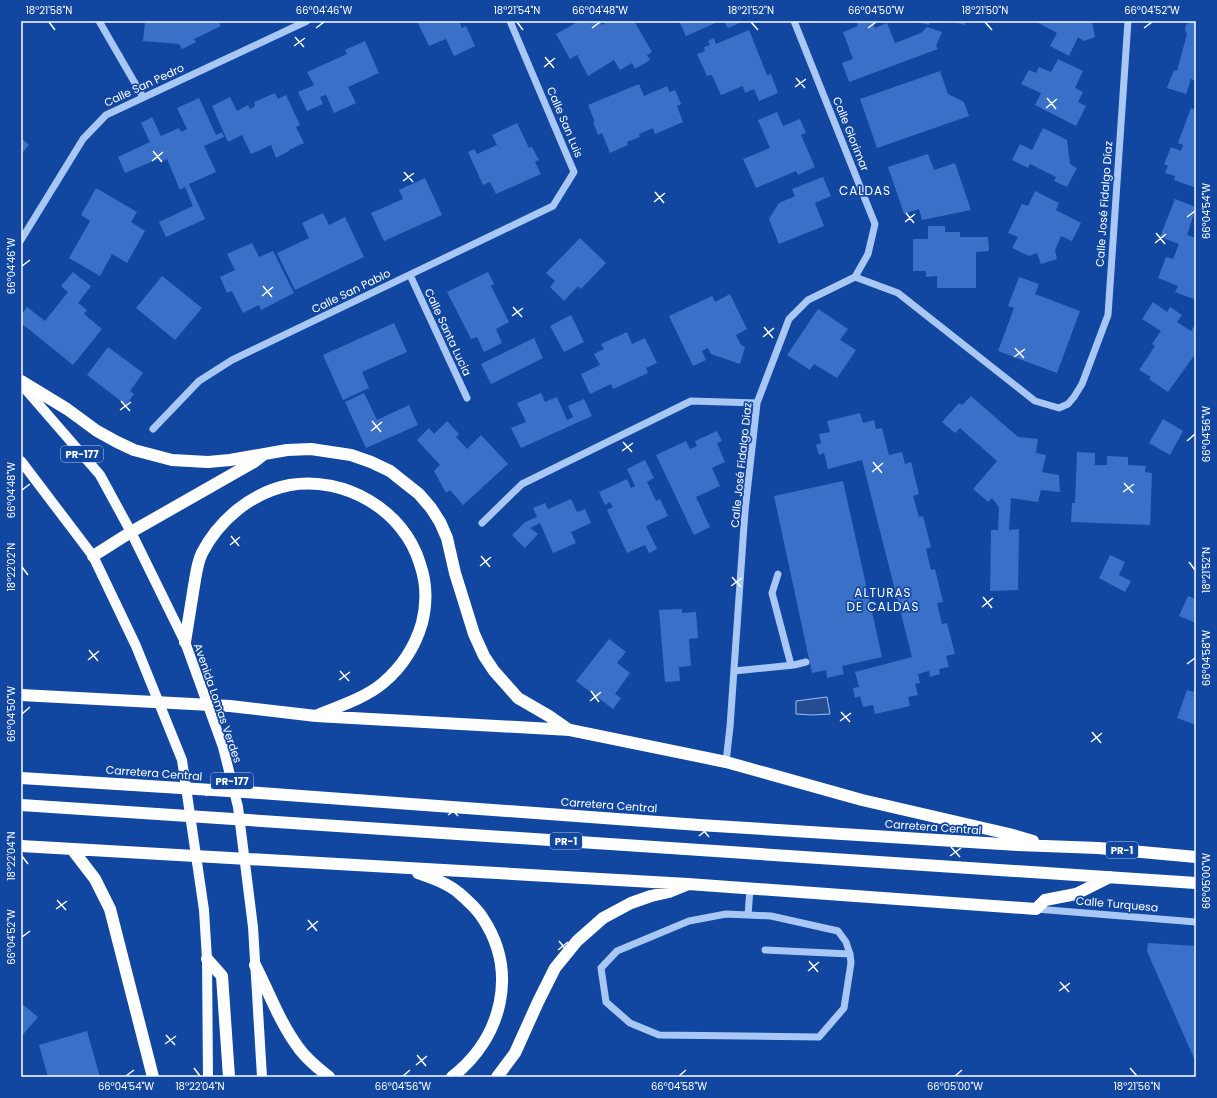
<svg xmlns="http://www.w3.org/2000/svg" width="1217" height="1098" font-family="Poppins,sans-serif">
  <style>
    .water { fill: #264d90; stroke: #9bc0f8 }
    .building { fill: #3a70c7 }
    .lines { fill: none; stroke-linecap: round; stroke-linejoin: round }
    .minor { stroke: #a9c7f5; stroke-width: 7 }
    .major { stroke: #f7faff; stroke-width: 10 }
    .highway { stroke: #fff; stroke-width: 12 }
    .ticks { fill: none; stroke: #fff; stroke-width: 1.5 }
    .labels { text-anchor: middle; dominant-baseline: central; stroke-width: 3.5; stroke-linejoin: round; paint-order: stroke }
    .shield { fill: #1147a0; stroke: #b8c8e2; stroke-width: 1 }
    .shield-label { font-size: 10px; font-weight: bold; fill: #fff }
    .street-label { font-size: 11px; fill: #fff; stroke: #1147a0 }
    .neighbourhood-label { font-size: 12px; letter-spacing: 1px; fill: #fff; stroke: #1147a0 }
    .neatline { fill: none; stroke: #fff; stroke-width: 1.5 }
    .ticks-label { font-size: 10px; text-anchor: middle; fill: #fff }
  </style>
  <rect width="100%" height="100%" fill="#1147a0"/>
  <path class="water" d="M827,697L830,714L812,715L796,714V701Z"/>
  <path class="building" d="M145,21H218L221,26L194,39L196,42L182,49L179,44L143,41Z
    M417,21H459L462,28L466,26L475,46L454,56L446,39L429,46Z
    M579,21H600L602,25L609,21H634L652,52L647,55L650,60L635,69L632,63L620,70L614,60L588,76L577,55L570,59L556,34Z
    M679,21H720L686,36Z
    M724,21H742V22L728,28Z
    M856,21H872L875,28L887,23L895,43L921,33L927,27L942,32L936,46L938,49L849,82L842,63L853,59L843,32L858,26Z
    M914,21H930L929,25Z
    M951,21H965V25Z
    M1035,21H1092L1095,37L1084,41L1078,37L1069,56L1050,46L1057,33Z
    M1196,22V81L1191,79L1186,94L1167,88L1174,70L1177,71L1187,34L1185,30L1186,25L1188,23Z
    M749,30L767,75L771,74L778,93L759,101L754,89L745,93L743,86L721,95L712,75L707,76L697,54L705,51L704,47L710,45L708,41L714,38L716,44Z
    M365,41L379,73L348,87L356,103L334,113L326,95L320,97L323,104L307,111L298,92L314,85L307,72L347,54L345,50Z
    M1058,59L1083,71L1075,88L1083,92L1078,102L1086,106L1076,126L1035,105L1041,93L1021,84L1029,70L1036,73L1039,67L1051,72Z
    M940,71L948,94L964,102L969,116L877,148L860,99Z
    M639,84L644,96L667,86L670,92L675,90L681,104L677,106L683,122L655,134L653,128L639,134L640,137L627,142L628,145L610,153L602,133L598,135L593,122H595L588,105Z
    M275,93L278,99L286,95L300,125L296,127L304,143L289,150V151L276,158L271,145L251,154L242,135L228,142L212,106L230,97L237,111L248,105L250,109L255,106L254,102Z
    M199,98L216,135L222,132L224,137L204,146L216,172L189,184L205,219L166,237L159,222L193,206L185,187L180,190L167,159L160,162L158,159L125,173L118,157L150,142L141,123L152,117L161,136L179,128L181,132L187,129L177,108Z
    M1191,108L1196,110V188L1174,180L1175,176L1165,173L1168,166L1164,164L1171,147L1181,151L1183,145L1178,143Z
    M777,112L783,126L800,119L806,133L801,135L815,167L798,175L796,171L756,188L743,159L770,148L758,120Z
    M517,123L529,148L532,147L539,160L535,162L541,174L496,194L490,182L483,185L468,152L474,149L477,154L497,145L492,135Z
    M1043,128L1067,140L1070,164L1077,168L1067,187L1054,181L1056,177L1030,164L1028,168L1012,160L1020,144L1032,150Z
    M21,138L29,145L21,154Z
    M928,154L934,170L955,163L971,210L922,220L919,209L904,214L888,167Z
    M823,177L831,196L815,203L824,226L779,244L769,219L779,203L795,196L792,189Z
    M425,178L442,215L384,241L371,213L403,199L399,190Z
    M96,188L137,212L131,222L145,231L127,263L112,254L100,276L69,258L90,221L81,215Z
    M1035,191L1059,203L1056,210L1081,223L1072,241L1061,236L1055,250L1057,259L1041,264L1037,253L1029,256L1012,248L1018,237L1008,233L1022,204L1028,206Z
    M1175,199L1196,207L1187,235L1196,238V300L1175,292L1178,286L1158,278L1166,257L1173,259L1179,244L1160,237Z
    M323,213L329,225L345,217L364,257L295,290L277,253L309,238L302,223Z
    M928,226H945V232H960V237H988L989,251L976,252V288H937V276L926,277V271H913V239H928Z
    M580,238L606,263L581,289L578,286L564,301L550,287L555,281L546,273Z
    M252,243L259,257L273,251L294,293L261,310L259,305L243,313L232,291L227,293L220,277L235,270L227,254Z
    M73,272L91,286L78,303L87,310L84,314L102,329L73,365L21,323V315L27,307L45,321L68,292L61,286Z
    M488,272L494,284L491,286L509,322L496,329L502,343L484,352L477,337L471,339L447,292Z
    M162,276L202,308L175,340L136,308Z
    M1019,277L1039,284L1035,294L1080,311L1057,373L998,351L1014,308L1008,306Z
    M730,294L747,329L736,335L741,345L745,347L740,364L711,354L708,348L702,351L706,360L693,366L669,316L712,296L715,302Z
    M1153,302L1167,312L1170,307L1182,315L1177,322L1191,331L1196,323V353L1168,392L1149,379L1151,377L1139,370L1155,346L1152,344L1161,331L1142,319Z
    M818,309L848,329L840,340L856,350L837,378L814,364L810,370L787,355Z
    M571,315L584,342L564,352L550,326Z
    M394,323L407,352L362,372L369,388L343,400L323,355Z
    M627,332L632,344L645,338L657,363L646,368L648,373L613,389L611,384L590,394L581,374L600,365L594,354L604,349L601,344Z
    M534,338L543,358L491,384L481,364Z
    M108,347L143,373L130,391L134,394L126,405L87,375Z
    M364,393L377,420L409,405L418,425L366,448L345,402Z
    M541,393L545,402L557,397L567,420L573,417L568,406L584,399L592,416L521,448L511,428L526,422L517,403Z
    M971,396L1018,437L1038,439L1036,453L1046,455L1042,472L1059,475L1060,492L1041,490L1038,502L1011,498L1009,530L1019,529L1018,590L990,591L991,530H998L999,507L992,498L988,502L973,489L997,461L960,428L955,433L942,422L959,403L962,405Z
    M860,413L863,423L874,420L876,429L882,428L889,455L902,452L905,464L911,462L919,494L913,496L919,517L923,516L931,547L926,549L931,570L935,569L943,602L937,603L942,624L947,623L955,654L946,656L949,667L939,669L940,674L930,677L929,671L918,674L920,683L915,684L918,695L908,697L910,706L875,714L873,705L863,707L860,696L855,698L853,688L859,687L855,672L912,657L862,460L828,469L824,453L819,455L816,445L821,443L819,434L830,432L827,421Z
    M1163,419L1183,431L1170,455L1149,443Z
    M447,421L459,434L456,437L467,449L481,435L508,464L463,505L450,490L446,493L434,471L440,465L417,440L429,428L434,434Z
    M717,431L722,441L717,443L725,462L712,468L720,486L696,497L710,527L694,535L656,455L686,441L690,449L697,446L695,441Z
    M1077,452L1095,453V465H1107V456L1128,457V465L1146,466L1145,472L1152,473L1150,525L1071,522L1072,503H1075Z
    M645,460L654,478L647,482L656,501L660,499L668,516L646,526L657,549L649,553L645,545L627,553L607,510L613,507L610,502L605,505L599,492L627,479L631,488L635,486L627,469Z
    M843,481L882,657L842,666L844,674L827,678L826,670L812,673L774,496Z
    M571,499L577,512L585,509L591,523L571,532L576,543L553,553L540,523L530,528L538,534L525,548L512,535L525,522L537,517L533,508L545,503L548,509Z
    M1110,555L1125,562L1119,575L1131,581L1125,592L1099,578Z
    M1188,596L1196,599V623L1179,616Z
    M682,609V613L696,612L698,638L689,639L691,666L679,667L680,681L665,682L659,610Z
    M609,639L626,652L617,663L630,673L615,694L621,698L613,709L576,681Z
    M1196,685V725L1177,718L1187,690L1193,692Z
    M1148,943L1196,946V1063L1147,951Z
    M21,1003L38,1017L21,1037Z
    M87,1031L100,1077H48L39,1045Z"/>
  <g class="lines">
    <path class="minor" d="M99,21L143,97
      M794,21L875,224L868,254L855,277
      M21,240L83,139L106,115L307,21
      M410,275L467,398
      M153,429L199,381L232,360L553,206L574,172L510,21
      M482,523L522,484L691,401L757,403
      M778,574L772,593L791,665
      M734,671L794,665L806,662
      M726,762L730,727L745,511L757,403L789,319L808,300L855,277L898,293L1035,401L1059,408L1068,404L1074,397L1082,384L1108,315L1128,21
      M1036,909L1196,922
      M748,915L726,914L689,921L617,951L601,968L606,1002L630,1023L659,1035L819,1037L844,1008L851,963L850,954L846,942L838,931L771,916L748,915L750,889
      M765,950L850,954"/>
    <path class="major" d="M21,384L100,475L131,532L185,642L223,747L238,807L253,927L262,1077
      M21,461L93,556L136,646L182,760L204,910L207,959L208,1077"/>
    <path class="highway" d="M21,381L67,409L97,431L117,442L134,450L172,460L208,462L230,460L287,450L311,449L351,455L371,462L390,471L419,494L431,508L440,522L447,538L455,573L474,634L484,656L494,671L518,698L549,716L569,730
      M93,556L131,532L254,462L263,455
      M185,642C188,623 191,604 194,586C196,575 197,563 202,553C219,520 252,492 290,485C345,476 404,510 420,564C427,584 427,603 422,623C415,647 402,667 383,683C365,698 340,706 318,715
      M21,695L230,706L316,716L570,730L726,762L862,800L1009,834L1033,841
      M21,778L260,793L699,825L1018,845L1098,848L1196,857
      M21,805L1196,883
      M21,846L688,884L1036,909L1045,900L1076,894L1110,877
      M72,849L95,879L110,909L153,1077
      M418,873C432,878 447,883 459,893C467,900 477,909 482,917C519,972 502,1038 452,1077
      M207,959L222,976L229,1077
      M255,965C269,992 280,1023 298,1047C306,1059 318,1068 329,1077
      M497,1077L515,1053L538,1002L555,968L577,941L603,918L631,903L651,896L669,892L686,885"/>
  </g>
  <path class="ticks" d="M49,22L55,30M517,22L523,30M751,22L758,30M985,22L992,30M316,28L324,22M592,28L600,22M868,28L876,22M1144,28L1152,22M295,37L304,47M294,46L305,38M545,57L554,68M544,67L555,58M796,78L805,88M795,87L806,79M1047,98L1056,109M1046,108L1057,99M153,151L162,162M152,161L163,152M404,172L413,182M403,181L414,173M655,192L664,203M654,202L665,193M906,213L914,223M1187,217L1195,211M905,222L915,214M1156,233L1165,244M1155,243L1166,234M22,266L30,260M263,286L272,297M262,296L273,287M513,307L522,317M512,316L523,308M764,327L773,338M763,337L774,328M1015,348L1024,358M1014,357L1025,349M121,401L130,411M120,410L131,402M372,421L381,432M371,431L382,422M1187,441L1195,434M623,442L632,452M622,451L633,443M873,462L882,473M872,472L883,463M1124,483L1133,493M22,490L30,484M1123,492L1134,484M231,536L239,546M230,545L240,537M481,556L490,567M1189,562L1195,570M480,566L491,557M22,567L28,575M732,577L741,587M731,586L742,578M983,597L992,608M982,607L993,598M89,650L98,661M88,660L99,651M1187,664L1195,658M340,671L349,681M339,680L350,672M591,691L599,702M590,701L601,692M841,712L850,722M22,714L30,707M840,721L851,713M1092,732L1101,743M1091,742L1102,733M199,785L207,796M198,795L208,786M449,806L458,816M448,815L459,807M700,826L709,837M699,836L710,827M951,847L960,857M22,856L28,864M950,856L961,848M1187,888L1195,881M57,900L66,910M56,909L67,901M308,920L317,931M307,930L318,921M22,937L30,931M559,941L567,951M558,950L568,942M809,961L818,972M808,971L819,962M1060,982L1069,992M1059,991L1070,983M166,1035L175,1045M165,1044L176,1036M417,1055L426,1066M416,1065L427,1056M194,1068L200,1076M1130,1068L1137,1076M126,1076L134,1070M403,1076L410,1070M679,1076L686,1070M955,1076L962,1070"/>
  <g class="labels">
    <g class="shield">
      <rect x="61" y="446" width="42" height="16" rx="3"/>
      <rect x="211" y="773" width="42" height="16" rx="3"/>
      <rect x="550" y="833" width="32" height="16" rx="3"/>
      <rect x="1106" y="842" width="32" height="16" rx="3"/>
    </g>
    <g class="shield-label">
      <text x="82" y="454">PR-177</text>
      <text x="232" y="781">PR-177</text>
      <text x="566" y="841">PR-1</text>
      <text x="1122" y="850">PR-1</text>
    </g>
    <g class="street-label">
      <text transform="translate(144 85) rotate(-25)">Calle San Pedro</text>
      <text transform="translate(565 122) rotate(67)">Calle San Luis</text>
      <text transform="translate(851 134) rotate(68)">Calle Glorimar</text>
      <text transform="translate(1104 204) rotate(-86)">Calle José Fidalgo Díaz</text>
      <text transform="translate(351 291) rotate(-26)">Calle San Pablo</text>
      <text transform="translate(448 332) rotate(65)">Calle Santa Lucia</text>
      <text transform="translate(741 465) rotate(-84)">Calle José Fidalgo Diaz</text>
      <text transform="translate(218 703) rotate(71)">Avenida Lomas Verdes</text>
      <text transform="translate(154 773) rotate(4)">Carretera Central</text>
      <text transform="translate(609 805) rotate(4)">Carretera Central</text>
      <text transform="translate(933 827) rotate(4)">Carretera Central</text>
      <text transform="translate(1117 904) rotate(5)">Calle Turquesa</text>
    </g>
    <g class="neighbourhood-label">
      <text x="865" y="190">CALDAS</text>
      <text x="883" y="592">ALTURAS<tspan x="883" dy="14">DE CALDAS</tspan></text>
    </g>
  </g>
  <rect width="1217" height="1098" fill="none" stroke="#1147a0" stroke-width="44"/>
  <rect x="22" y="22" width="1173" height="1054" class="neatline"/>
  <g class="ticks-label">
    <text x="49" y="14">18°21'58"N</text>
    <text x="324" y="14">66°04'46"W</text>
    <text x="517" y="14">18°21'54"N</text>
    <text x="600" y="14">66°04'48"W</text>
    <text x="751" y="14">18°21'52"N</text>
    <text x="876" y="14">66°04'50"W</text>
    <text x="985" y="14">18°21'50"N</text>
    <text x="1152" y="14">66°04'52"W</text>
    <text transform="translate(1206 211) rotate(-90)" y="4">66°04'54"W</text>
    <text transform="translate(11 266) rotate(-90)" y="4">66°04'46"W</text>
    <text transform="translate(1206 434) rotate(-90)" y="4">66°04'56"W</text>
    <text transform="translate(11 490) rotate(-90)" y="4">66°04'48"W</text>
    <text transform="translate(11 567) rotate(-90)" y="4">18°22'02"N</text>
    <text transform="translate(1206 570) rotate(-90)" y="4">18°21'52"N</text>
    <text transform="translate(1206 658) rotate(-90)" y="4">66°04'58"W</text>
    <text transform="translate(11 714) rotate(-90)" y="4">66°04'50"W</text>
    <text transform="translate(11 856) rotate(-90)" y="4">18°22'04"N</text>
    <text transform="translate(1206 881) rotate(-90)" y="4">66°05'00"W</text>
    <text transform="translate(11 937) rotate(-90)" y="4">66°04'52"W</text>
    <text x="126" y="1090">66°04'54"W</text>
    <text x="200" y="1090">18°22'04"N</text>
    <text x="403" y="1090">66°04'56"W</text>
    <text x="679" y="1090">66°04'58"W</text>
    <text x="955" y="1090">66°05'00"W</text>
    <text x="1137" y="1090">18°21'56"N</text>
  </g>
</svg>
